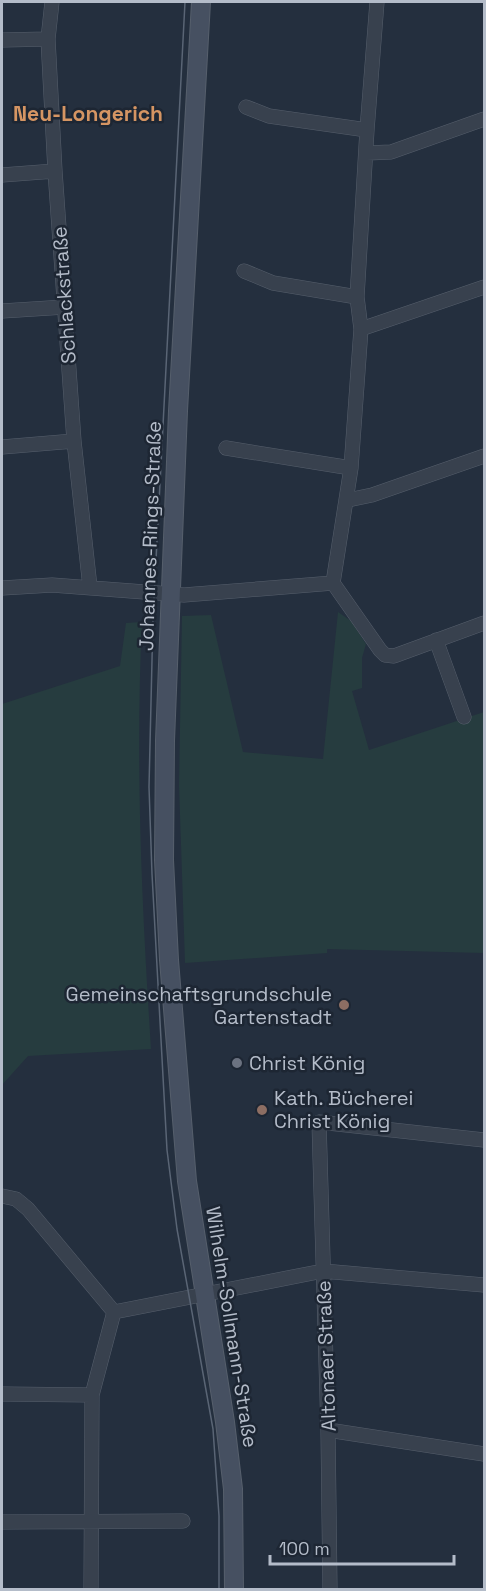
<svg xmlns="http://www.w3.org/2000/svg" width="486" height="1591" font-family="'Space Grotesk',sans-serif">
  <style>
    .green { fill: #263c3f }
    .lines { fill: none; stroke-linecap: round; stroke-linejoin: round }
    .street-casing { stroke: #565f6c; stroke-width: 15 }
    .secondary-casing { stroke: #565f6c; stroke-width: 20 }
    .street { stroke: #38414e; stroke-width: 14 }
    .secondary { stroke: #465061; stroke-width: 18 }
    .tram { stroke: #5a6575; stroke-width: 1.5 }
    .education-dot { fill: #8d6e63; stroke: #1d2633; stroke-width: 2 }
    .worship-dot { fill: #6b7280; stroke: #1d2633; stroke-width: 2 }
    .labels { text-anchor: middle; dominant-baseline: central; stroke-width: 5; stroke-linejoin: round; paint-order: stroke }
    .street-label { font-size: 20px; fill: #b4bcc9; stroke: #1d2633 }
    .poi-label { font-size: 20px; fill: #b4bcc9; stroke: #1d2633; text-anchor: start }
    .neighbourhood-label { font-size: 21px; font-weight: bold; fill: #d59563; stroke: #1d2633 }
  </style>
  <rect width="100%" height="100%" fill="#242f3e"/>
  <path class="green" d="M338,612L351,621L366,644L362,658V688L352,691L369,750L484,712V953L327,949V953L185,963L179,785L182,616L211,615L243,752L323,759Z
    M142,622C135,765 142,907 151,1049L28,1056L2,1085V704L120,666L126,623Z"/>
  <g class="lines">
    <defs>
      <path id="street" d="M52,2L48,39L55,171L74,441L90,587
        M2,40L48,39
        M246,107L269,116L367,130
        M367,153L391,152L484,119
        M2,175L55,171
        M244,271L273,283L357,297
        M2,311L65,307
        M361,329L484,287
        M2,447L74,441
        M226,448L351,468
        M348,500L372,495L484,456
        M333,583L351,468L361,329L357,297L367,130L377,2
        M333,583L380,650L385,655L394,656L484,623
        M2,588L52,585L184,595L333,583
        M436,640L464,717
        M2,1196L16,1199L28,1209L114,1312
        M2,1394L92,1395
        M328,1430L484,1454
        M2,1522L183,1521
        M91,1590L92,1395L114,1312L323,1271L484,1285
        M330,1590L328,1430L319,1122L484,1140"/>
      <path id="secondary" d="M201,2L178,411L165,741L164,860L169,960L187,1181L225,1422L233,1489L234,1590"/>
    </defs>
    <use href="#street" class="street-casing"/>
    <use href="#secondary" class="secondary-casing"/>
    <use href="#street" class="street"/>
    <use href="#secondary" class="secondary"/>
    <path class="tram" d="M185,2L153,618L149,787L152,874L167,1150L177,1229L213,1429L219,1516V1590"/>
  </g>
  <g class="education-dot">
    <circle cx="344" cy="1005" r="6"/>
    <circle cx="262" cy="1110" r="6"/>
  </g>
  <circle class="worship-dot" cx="237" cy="1063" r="6"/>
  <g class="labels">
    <g class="street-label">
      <text transform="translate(64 295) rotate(-94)">Schlackstraße</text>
      <text transform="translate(150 536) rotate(-88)">Johannes-Rings-Straße</text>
      <text transform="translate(232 1327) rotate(81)">Wilhelm-Sollmann-Straße</text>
      <text transform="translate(326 1356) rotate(-92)">Altonaer Straße</text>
    </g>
    <g class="poi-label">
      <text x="332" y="994" text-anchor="end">Gemeinschaftsgrundschule<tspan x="332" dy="23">Gartenstadt</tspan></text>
      <text x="249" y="1063">Christ König</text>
      <text x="274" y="1098">Kath. Bücherei<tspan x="274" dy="23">Christ König</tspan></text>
    </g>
    <g class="neighbourhood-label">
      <text x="88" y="113">Neu-Longerich</text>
    </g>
  </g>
  <rect width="486" height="1591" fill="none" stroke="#b4bcc9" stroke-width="6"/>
  <path d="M270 1555v9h184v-9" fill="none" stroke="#b4bcc9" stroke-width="3"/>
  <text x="279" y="1555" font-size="18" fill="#b4bcc9" stroke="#1d2633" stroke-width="4.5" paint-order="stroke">100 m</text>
</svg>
